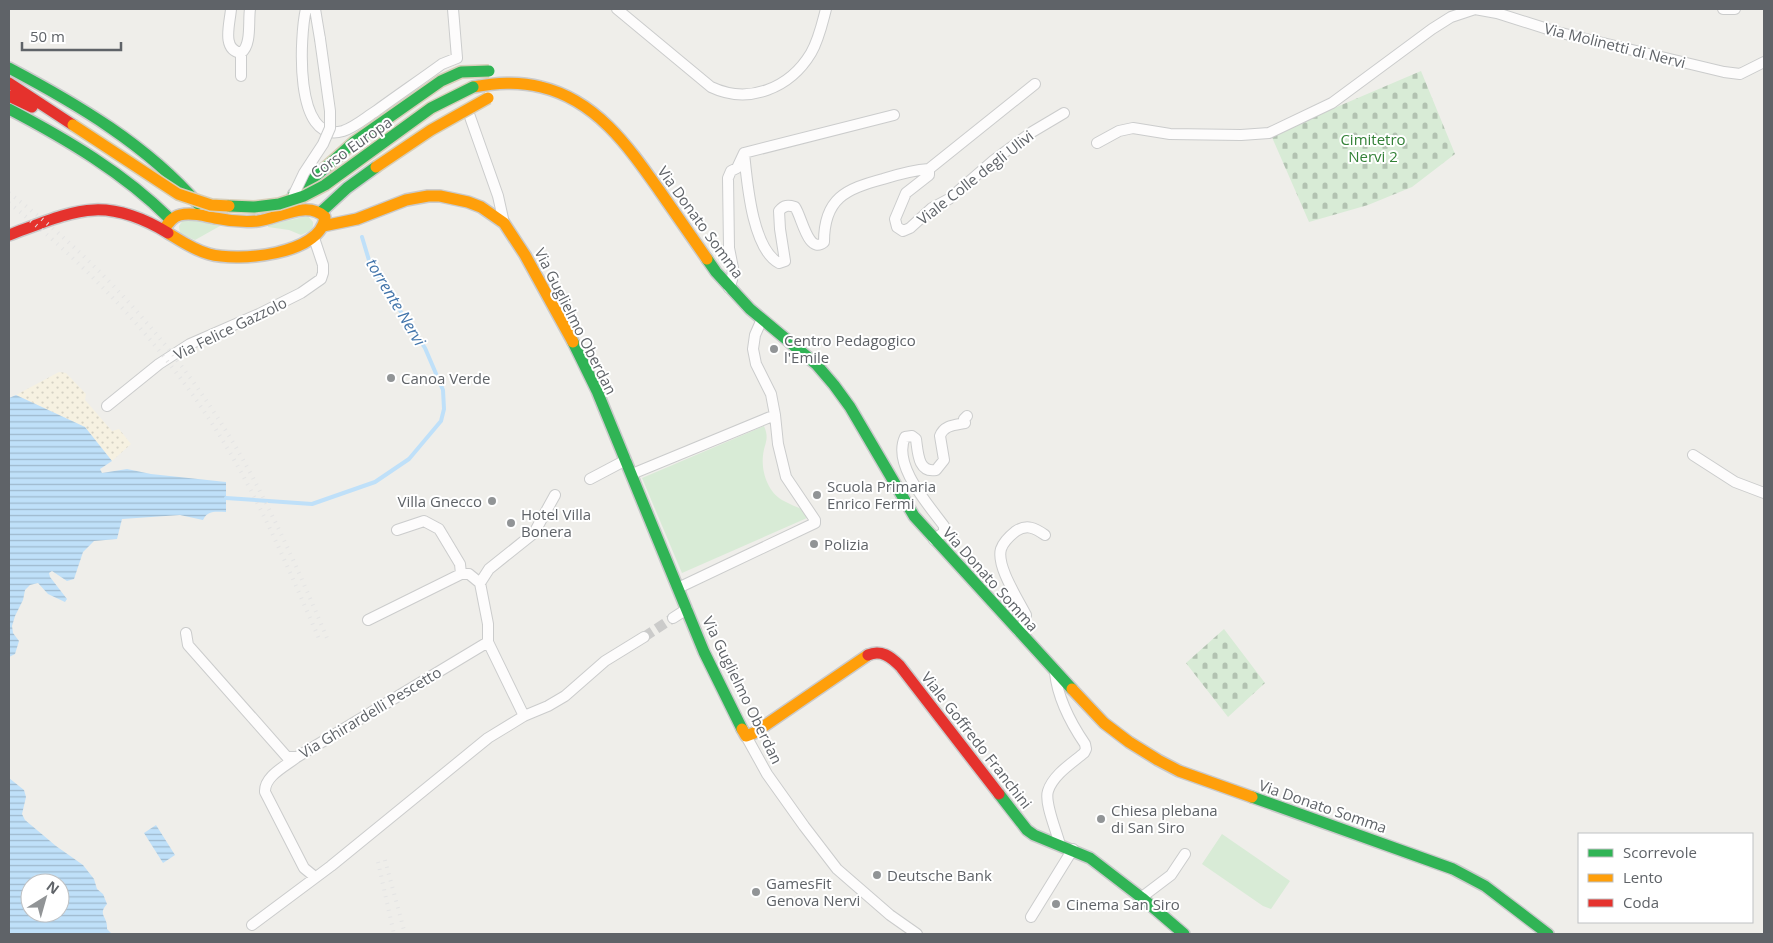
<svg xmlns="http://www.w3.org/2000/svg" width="1773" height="943" font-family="'Open Sans',sans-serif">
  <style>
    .green { fill: #d8ebd6 }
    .sand { fill: url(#sand-dots) }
    .cemetery { fill: url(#cemetery-stones) }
    .water { fill: url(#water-rules); fill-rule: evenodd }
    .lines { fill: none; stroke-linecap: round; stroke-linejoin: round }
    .stream { stroke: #bfe0f9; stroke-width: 4 }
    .street-tunnel { stroke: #cbcbca; stroke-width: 10; stroke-dasharray: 10 5; stroke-linecap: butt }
    .street-casing { stroke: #cbcccc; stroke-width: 12 }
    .fast-casing { stroke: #cacacb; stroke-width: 14 }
    .slow-casing { stroke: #cacacb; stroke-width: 14 }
    .jam-casing { stroke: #cacacb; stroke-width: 14 }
    .street { stroke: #fdfcfc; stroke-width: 10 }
    .fast { stroke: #30b455; stroke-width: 11 }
    .slow { stroke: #ff9f0a; stroke-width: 11 }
    .jam { stroke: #e5322d; stroke-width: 11 }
    .rail { stroke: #e4e4e4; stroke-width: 4; stroke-dasharray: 1 6; stroke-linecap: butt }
    .street-bridge-casing { stroke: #cbcccc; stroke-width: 12; stroke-linecap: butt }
    .fast-bridge-casing { stroke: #d7ceb8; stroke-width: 14; stroke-linecap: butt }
    .slow-bridge-casing { stroke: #d7ceb8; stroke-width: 14; stroke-linecap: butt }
    .street-bridge { stroke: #fdfcfc; stroke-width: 10 }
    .fast-bridge { stroke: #30b455; stroke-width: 11 }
    .slow-bridge { stroke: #ff9f0a; stroke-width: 11 }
    .poi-dot { fill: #919496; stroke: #fff; stroke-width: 2 }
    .labels { text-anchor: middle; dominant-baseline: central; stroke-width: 4; stroke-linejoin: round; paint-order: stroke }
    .street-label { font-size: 15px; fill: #5f6368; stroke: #fff }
    .park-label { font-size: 15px; fill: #348238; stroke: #fff }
    .poi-label { font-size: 15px; fill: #5f6368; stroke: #fff; text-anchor: start }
    .water-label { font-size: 16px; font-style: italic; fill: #4174aa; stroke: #fff }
  </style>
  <defs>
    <pattern id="sand-dots" width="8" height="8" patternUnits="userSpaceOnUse" patternTransform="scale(1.25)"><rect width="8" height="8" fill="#f6f1e1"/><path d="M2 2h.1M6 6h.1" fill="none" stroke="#d5d1c4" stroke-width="1.8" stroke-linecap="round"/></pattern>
    <pattern id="cemetery-stones" width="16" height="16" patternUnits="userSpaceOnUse" patternTransform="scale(1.25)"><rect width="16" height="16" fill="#d8ebd6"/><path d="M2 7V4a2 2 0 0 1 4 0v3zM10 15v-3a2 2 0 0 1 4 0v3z" fill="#b2c2b1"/></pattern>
    <pattern id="water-rules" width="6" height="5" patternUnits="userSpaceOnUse" patternTransform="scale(1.25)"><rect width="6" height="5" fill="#bfe0f9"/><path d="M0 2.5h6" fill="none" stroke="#9eb9cd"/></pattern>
  </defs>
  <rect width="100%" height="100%" fill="#efeeea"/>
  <path class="green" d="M308,216L313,222C314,231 308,232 301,235L289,230L268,227V225Z
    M184,218L220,226L195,240L180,234L179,226Z
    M764,426C770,440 764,443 763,456C761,471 768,492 782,500C789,504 797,507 804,510L807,518L682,573L642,478Z
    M1222,834L1290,881L1271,909L1263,906L1202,864Z"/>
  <path class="sand" d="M59,372L66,373L86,394L85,400L112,431L119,429L131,444L112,461L85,427L16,395Z"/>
  <path class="cemetery" d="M1421,71L1455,154L1412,187L1368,205L1309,222L1271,135Z
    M1224,629L1265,683L1228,717L1186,663Z"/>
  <path class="water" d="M16,395L85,427L112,461L100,469L102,473L127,469L151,474L226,482V512C215,512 208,510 203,520L180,515L122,519L117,539L94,541L83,552L74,579L67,581L52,571L49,573L50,577L67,599L65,602L48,594L38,583L30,585L25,590L23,600L15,616L12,626L13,633L19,641L15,654L9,657V398Z
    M9,778L24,790L26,797L22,814L25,820L56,846L83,865L94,879L97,889L103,894L107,904C97,915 108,916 107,929L112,934H9ZM30,883H60V913H30Z
    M156,825L175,855L163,863L144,833Z"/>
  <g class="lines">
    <path class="stream" d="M226,498L312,504L375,482L409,459L441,421L444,409L443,390L425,348L371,267L362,237"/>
    <path class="street-tunnel" d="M644,637L673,618"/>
    <defs>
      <path id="street" d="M231,9C230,23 221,50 241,53C252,45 248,21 250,9
        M306,9C300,34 293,146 343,131C355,127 365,118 376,111C398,95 420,80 442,64L457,58L453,9
        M315,9L320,39
        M617,9L711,87C749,105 790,88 811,53C819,39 822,24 826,9
        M1723,9H1735
        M241,76V53
        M469,114L498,196L504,223
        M1097,143L1119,131L1133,128L1170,134L1241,135L1269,133L1332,103L1432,29L1451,17L1475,9L1497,13L1557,32L1724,72L1740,74L1764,62
        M744,153L894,115
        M929,169L1035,84
        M729,288L732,280L733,268L729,248L728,178L731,171L737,168L744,153C747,181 752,249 779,263L785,261L780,229L779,211C784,205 788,205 795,207C802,217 808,255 824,242C824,198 846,189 883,179C899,174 913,170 929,169V175L906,193L895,219L897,227L903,231L910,228L932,208L949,199L994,160L1032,132L1064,113
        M762,319L755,335L753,349L756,364L771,394L775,415
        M107,406L159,364L190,344L259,314L301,293L321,279L323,273V265L314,238
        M1693,455L1735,482L1764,493
        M632,474L775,415L778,444L786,477L815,520V523L678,588
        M590,479L626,460
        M397,530L424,521L439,529L460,564L461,574
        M934,540L944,532V526C928,504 892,465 905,437L912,436L916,439C918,453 918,473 936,470L944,460L940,436C944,425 955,425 965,423L964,419L967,416
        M480,583L489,569L534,533L555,495
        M673,618L687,609
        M368,620L461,574H469L480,583L488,624V642L524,716
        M1018,631L1024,623L1026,615C1018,599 996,566 1001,549C1003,543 1011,535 1016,531C1027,524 1035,528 1045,535
        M186,633L188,645L287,757H297L488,642
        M1055,673C1058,699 1070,722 1085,744L1086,749L1084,753C1072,763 1053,775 1048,791C1044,803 1057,832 1060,845
        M746,736L767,774L804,826L837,869L890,915L917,934
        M297,757C286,766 264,776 265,792L304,868L315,877
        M1142,897L1171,875L1185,854
        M1031,917L1073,849
        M252,925L331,866L488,738L524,716L548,706L565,696L605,661L644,637"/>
      <path id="fast" d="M9,68C77,104 147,145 198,204
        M9,109C66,139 124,173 170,219
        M291,202L294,194L325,168
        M321,212L347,188L376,167
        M707,259L716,272L750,309L816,364L834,385L850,407L914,516L1072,689
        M573,342L597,391L704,652L742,729
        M999,794L1027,830L1034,835L1090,858L1142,898L1184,934
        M1252,797L1453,869L1485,886L1548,934"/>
      <path id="slow" d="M473,87C496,83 518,81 541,87C596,100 628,146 659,190C675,213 691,236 707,259
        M323,226L357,219L406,200L428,196H440L468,202L481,207L504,223L525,255L573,342
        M164,230C168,223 172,217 180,215C192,212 204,216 215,218C229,221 244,222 258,221C279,218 307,200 325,217C321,255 238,262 209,254C194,250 181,241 168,233
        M1072,689L1104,723L1129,742L1158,760L1179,771L1252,797
        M742,729L746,736L754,733L868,655"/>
      <path id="jam" d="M9,83L73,125
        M9,96L32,107
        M9,235C74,211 103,194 168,233
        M868,655C881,649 891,657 900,666L999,794"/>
    </defs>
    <use href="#street" class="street-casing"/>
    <use href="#fast" class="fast-casing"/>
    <use href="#slow" class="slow-casing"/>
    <use href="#jam" class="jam-casing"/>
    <use href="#street" class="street"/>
    <use href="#fast" class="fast"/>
    <use href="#slow" class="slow"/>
    <use href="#jam" class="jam"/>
    <path class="rail" d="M9,193C102,263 183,355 241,456C274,515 301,576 327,638
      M9,203C97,273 175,358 232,456C266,515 293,579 320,641
      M385,860L405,934
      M378,862L394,934"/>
    <defs>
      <path id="street-bridge" d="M294,194L304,173L323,144L330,128V111L320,39"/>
      <path id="fast-bridge" d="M325,168L354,142L441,81L461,72L489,71
        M229,206L254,207L279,204L304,196L325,185L431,108L473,87"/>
      <path id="slow-bridge" d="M73,125L178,194L211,205L229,206
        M376,167L431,130L488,98"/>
    </defs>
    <use href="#street-bridge" class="street-bridge-casing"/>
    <use href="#fast-bridge" class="fast-bridge-casing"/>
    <use href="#slow-bridge" class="slow-bridge-casing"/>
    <use href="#street-bridge" class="street-bridge"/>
    <use href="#fast-bridge" class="fast-bridge"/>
    <use href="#slow-bridge" class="slow-bridge"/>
  </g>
  <g class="poi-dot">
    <circle cx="774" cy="349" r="5"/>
    <circle cx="391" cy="378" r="5"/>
    <circle cx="817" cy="495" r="5"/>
    <circle cx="492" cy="501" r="5"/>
    <circle cx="511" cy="523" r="5"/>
    <circle cx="814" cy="544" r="5"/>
    <circle cx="1101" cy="819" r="5"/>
    <circle cx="877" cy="875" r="5"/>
    <circle cx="756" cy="892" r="5"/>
    <circle cx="1056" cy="904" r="5"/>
  </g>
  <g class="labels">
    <g class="street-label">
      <text transform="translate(1615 45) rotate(14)">Via Molinetti di Nervi</text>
      <text transform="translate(351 147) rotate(-35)">Corso Europa</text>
      <text transform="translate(975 177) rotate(-38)">Viale Colle degli Ulivi</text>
      <text transform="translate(701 222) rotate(54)">Via Donato Somma</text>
      <text transform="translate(576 321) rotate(63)">Via Guglielmo Oberdan</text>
      <text transform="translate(230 328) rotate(-26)">Via Felice Gazzolo</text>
      <text transform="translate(991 579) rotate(48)">Via Donato Somma</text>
      <text transform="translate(743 690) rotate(64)">Via Guglielmo Oberdan</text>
      <text transform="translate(370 712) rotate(-31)">Via Ghirardelli Pescetto</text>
      <text transform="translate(977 740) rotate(52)">Viale Goffredo Franchini</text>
      <text transform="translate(1323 806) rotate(19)">Via Donato Somma</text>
    </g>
    <g class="park-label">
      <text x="1373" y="139">Cimitetro<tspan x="1373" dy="17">Nervi 2</tspan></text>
    </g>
    <g class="poi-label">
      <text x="784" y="340">Centro Pedagogico<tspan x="784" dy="17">l'Emile</tspan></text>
      <text x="401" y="378">Canoa Verde</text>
      <text x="827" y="486">Scuola Primaria<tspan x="827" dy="17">Enrico Fermi</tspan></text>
      <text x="482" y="501" text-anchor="end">Villa Gnecco</text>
      <text x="521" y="514">Hotel Villa<tspan x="521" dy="17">Bonera</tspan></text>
      <text x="824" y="544">Polizia</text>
      <text x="1111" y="810">Chiesa plebana<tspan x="1111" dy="17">di San Siro</tspan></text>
      <text x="887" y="875">Deutsche Bank</text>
      <text x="766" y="883">GamesFit<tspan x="766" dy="17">Genova Nervi</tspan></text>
      <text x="1066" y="904">Cinema San Siro</text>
    </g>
    <g class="water-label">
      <text transform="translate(396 302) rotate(59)">torrente Nervi</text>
    </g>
  </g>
  <rect width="1773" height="943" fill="none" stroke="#5f6368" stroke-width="20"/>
  <rect x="1578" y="833" width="175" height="90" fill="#ffffff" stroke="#bfc1c3"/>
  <rect x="1588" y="849" width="25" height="8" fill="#30b455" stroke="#bfc1c3"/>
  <text x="1623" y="858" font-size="15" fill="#5f6368">Scorrevole</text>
  <rect x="1588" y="874" width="25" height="8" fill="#ff9f0a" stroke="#bfc1c3"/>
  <text x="1623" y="883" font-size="15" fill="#5f6368">Lento</text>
  <rect x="1588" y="899" width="25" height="8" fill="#e5322d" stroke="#bfc1c3"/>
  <text x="1623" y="908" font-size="15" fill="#5f6368">Coda</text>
  <g transform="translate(45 898) rotate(37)"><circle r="24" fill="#ffffff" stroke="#bfc1c3"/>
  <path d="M0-4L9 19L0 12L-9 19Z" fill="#919496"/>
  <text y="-8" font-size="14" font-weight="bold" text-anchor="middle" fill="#5f6368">N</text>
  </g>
  <path d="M22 42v8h99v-8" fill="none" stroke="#5f6368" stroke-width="2.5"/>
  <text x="30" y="42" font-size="15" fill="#5f6368" stroke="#ffffff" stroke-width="4" paint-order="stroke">50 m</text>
</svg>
